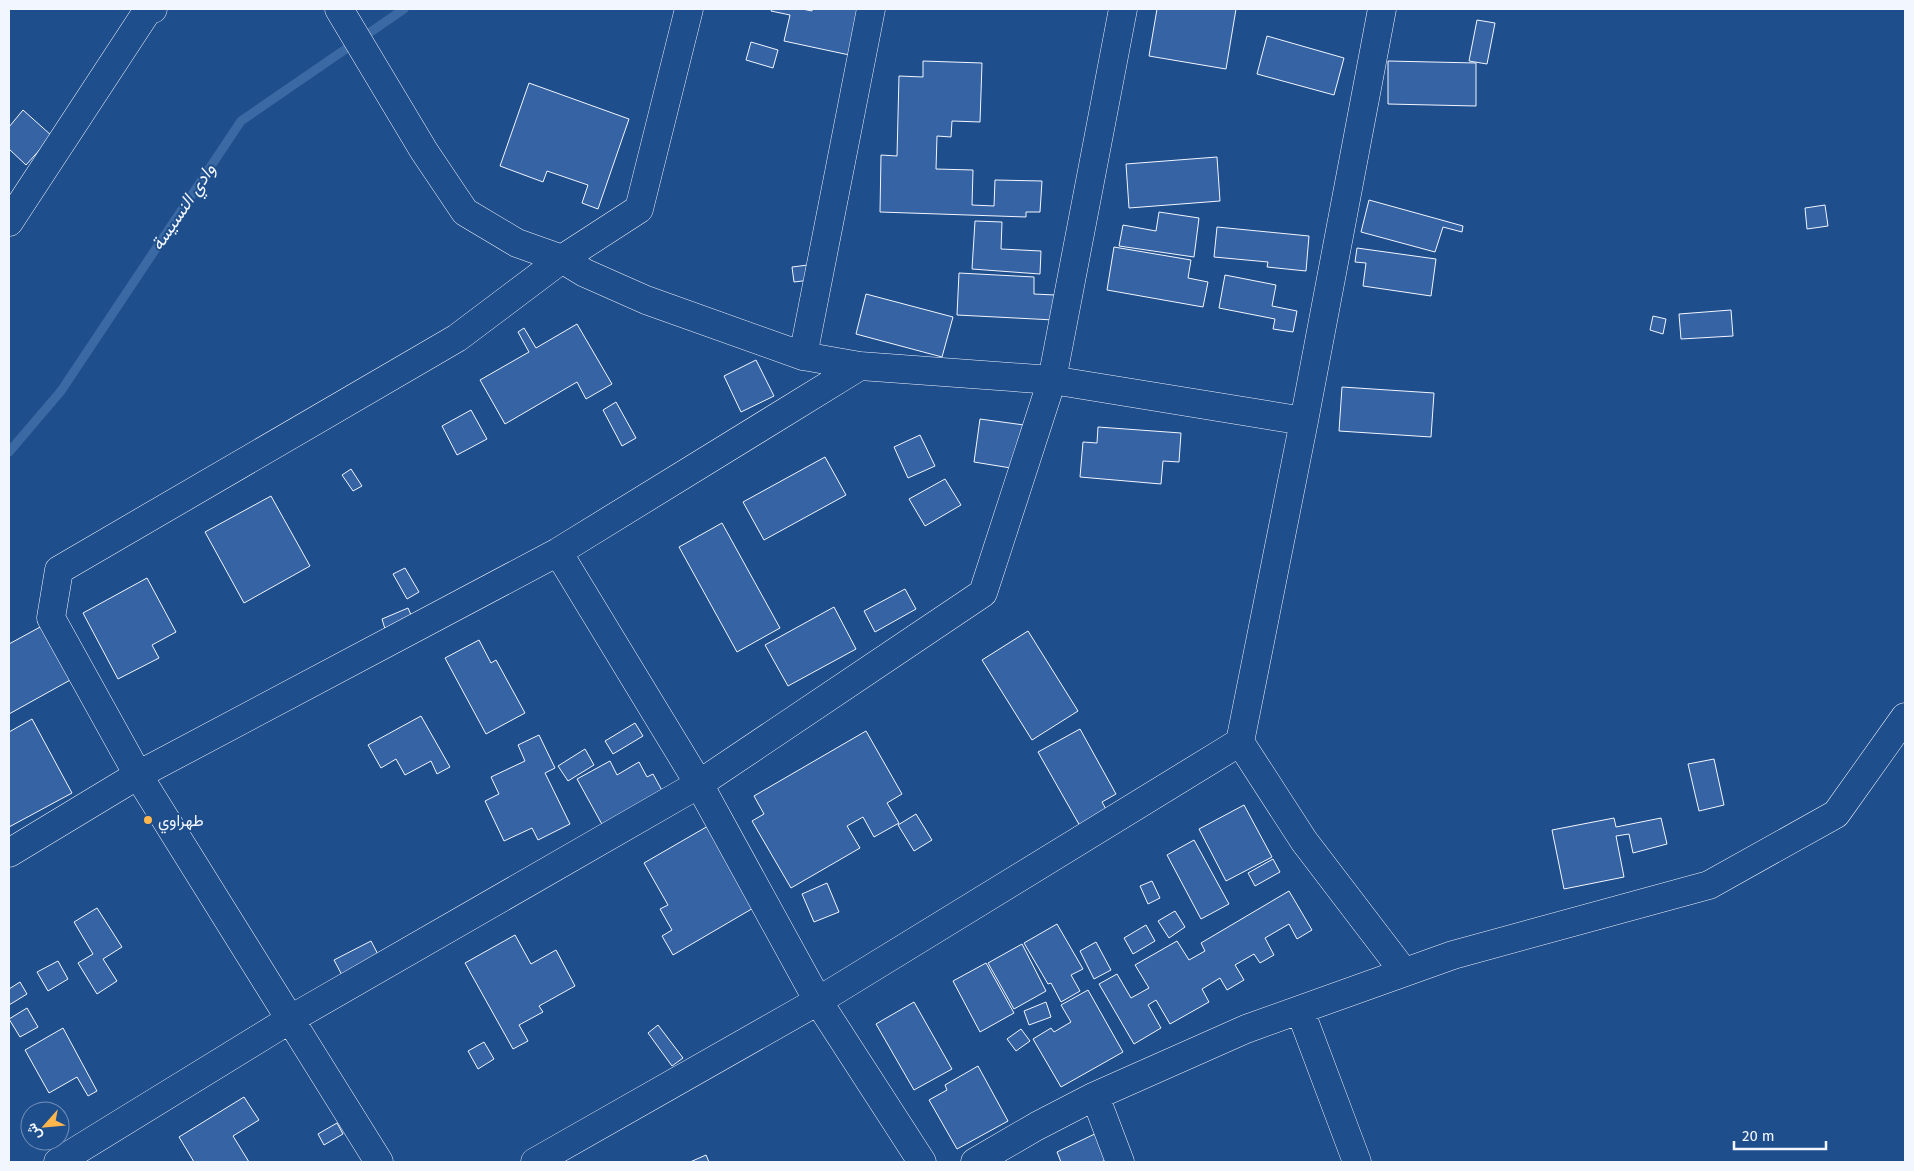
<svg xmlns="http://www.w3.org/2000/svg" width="1914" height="1171" font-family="'Fira Sans',Vazirmatn,sans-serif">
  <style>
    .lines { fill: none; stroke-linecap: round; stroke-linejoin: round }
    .stream { stroke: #3b69a3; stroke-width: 9 }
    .building { fill: #3563a3; stroke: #f2f6ff }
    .minor-casing { stroke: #f2f6ff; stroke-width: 29 }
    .minor { stroke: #1f4e8c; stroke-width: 28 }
    .poi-dot { fill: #ffb74d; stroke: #1f4e8c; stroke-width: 2 }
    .labels { text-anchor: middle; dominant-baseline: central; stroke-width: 4; stroke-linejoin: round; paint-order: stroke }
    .poi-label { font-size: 16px; fill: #f2f6ff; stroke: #1f4e8c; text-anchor: start }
    .water-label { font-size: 18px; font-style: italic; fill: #f2f6ff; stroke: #1f4e8c }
  </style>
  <rect width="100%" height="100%" fill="#1f4e8c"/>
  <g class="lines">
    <path class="stream" d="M9,452L61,391L241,121L404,9"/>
  </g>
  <path class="building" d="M772,9H802L812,11V9H864L854,56L784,41L790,15L771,11Z
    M1157,9H1236L1226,69L1149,56Z
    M1477,20L1495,23L1487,64L1469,61Z
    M1267,36L1344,58L1334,95L1257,74Z
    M751,42L778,50L773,68L746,60Z
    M923,61L982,63L980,122L952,121L951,137L937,136L936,169L973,170L972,205L994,206L995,180L1042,181L1040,212H1026V217L880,212L881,155L897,156L899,76L923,77Z
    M1388,61L1476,63V106L1388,104Z
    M529,83L629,119L598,209L582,203L588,185L547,171L543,182L500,166Z
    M23,110L52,136L26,165L9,149V127Z
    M1217,157L1220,201L1129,208L1126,164Z
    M1369,200L1463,226L1462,232L1443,227L1435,252L1361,232Z
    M1825,205L1828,226L1807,229L1805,208Z
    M1159,212L1199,218L1194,257L1119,246L1123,225L1156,231Z
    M975,221L1002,222L1001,249L1041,251L1040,274L972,269Z
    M1217,227L1309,236L1306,271L1267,267L1268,262L1214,257Z
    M1114,247L1191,260L1188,278L1208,282L1203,307L1107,290Z
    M1357,248L1436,259L1431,296L1363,286L1366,263L1355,262Z
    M816,264L818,279L794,282L792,267Z
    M959,273L1034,277V294L1055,295L1054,320L957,315Z
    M1225,275L1276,285L1272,306L1297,311L1293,332L1273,329L1275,319L1219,308Z
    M866,294L953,317L942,357L856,334Z
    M1731,310L1733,336L1681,339L1679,314Z
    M1653,316L1666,319L1663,334L1650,330Z
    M577,324L612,384L586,399L577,382L505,424L480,380L529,352L518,332L524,328L536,348Z
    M756,360L774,396L741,412L724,376Z
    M1342,387L1434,393L1431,437L1339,431Z
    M616,402L636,438L622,446L603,410Z
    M471,410L487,439L457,455L442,426Z
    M980,419L1024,425L1017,469L974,462Z
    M1098,427L1181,433L1179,462L1163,461L1161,484L1080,477L1083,442L1097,443Z
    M920,435L935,466L908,478L894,447Z
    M825,457L846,495L764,540L743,502Z
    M351,469L362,486L353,491L342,475Z
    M945,479L961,505L925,526L909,499Z
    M271,496L310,566L244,603L205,532Z
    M722,523L780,628L737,652L679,547Z
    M405,568L419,592L407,599L393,574Z
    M147,578L176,632L152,645L159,658L118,679L83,613Z
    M905,589L916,609L875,632L864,611Z
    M834,607L856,649L788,686L765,645Z
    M408,608L412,617L385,629L382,619Z
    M42,626L72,679L9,714V644Z
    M1028,631L1078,711L1032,740L982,660Z
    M479,640L491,663L496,660L525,713L486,734L445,658Z
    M421,716L450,767L437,774L431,761L405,775L396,759L381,768L368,745Z
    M32,719L72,793L9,827V732Z
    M635,723L643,736L613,754L605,741Z
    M1080,729L1116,794L1102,802L1107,811L1080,826L1038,752Z
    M866,731L902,794L887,803L899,823L874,837L863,817L847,826L860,848L791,888L752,821L764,814L754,796Z
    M539,735L555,768L545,773L570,824L538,840L532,828L504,841L485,801L499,794L491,777L525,761L518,745Z
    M585,749L594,765L568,781L558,766Z
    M1714,759L1724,805L1699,811L1688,764Z
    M610,761L617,775L639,762L647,777L653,774L665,796L604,828L577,779Z
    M1244,805L1272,857L1226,881L1199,829Z
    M916,814L932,840L914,851L898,825Z
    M1614,818L1616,827L1661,818L1667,844L1633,853L1629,834L1616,836L1624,877L1564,889L1552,830Z
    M708,826L755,907L673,955L662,936L672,930L660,909L668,905L644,863Z
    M1194,840L1229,904L1201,919L1167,855Z
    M1273,859L1280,872L1255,886L1248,873Z
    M1152,881L1160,898L1148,904L1140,886Z
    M827,883L839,912L814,922L802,894Z
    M1289,891L1312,930L1297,939L1289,924L1265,938L1274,955L1260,963L1254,954L1235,965L1244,980L1227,990L1220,978L1202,989L1209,1002L1170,1024L1156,1000L1148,1005L1161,1028L1134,1044L1099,984L1117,974L1131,998L1149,988L1135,965L1177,941L1189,960L1205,951L1201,943Z
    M97,908L122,947L103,959L117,981L97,994L78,963L93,954L74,922Z
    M1175,911L1185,927L1169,938L1158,921Z
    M1057,924L1083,969L1071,975L1080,991L1061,1002L1051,983L1048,984L1024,943Z
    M1146,925L1155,941L1133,954L1124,938Z
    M515,935L531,964L556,950L575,986L539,1006L543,1012L519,1025L528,1041L513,1049L465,963Z
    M371,941L381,960L344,979L334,960Z
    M1096,942L1111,970L1094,979L1080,951Z
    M1022,944L1046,991L1014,1009L988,963Z
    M58,961L68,979L48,991L37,972Z
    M986,963L1014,1013L980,1032L953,981Z
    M20,982L27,994L9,1005V989Z
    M1088,990L1123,1052L1061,1087L1033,1039L1051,1028L1054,1032L1071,1022L1061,1005Z
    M914,1002L952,1069L914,1090L876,1024Z
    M1046,1002L1051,1017L1029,1025L1024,1011Z
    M27,1008L38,1027L20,1037L9,1019Z
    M658,1025L683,1058L672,1066L648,1033Z
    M63,1028L97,1091L88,1096L77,1077L49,1093L25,1050Z
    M1021,1029L1030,1041L1016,1051L1007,1039Z
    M484,1042L494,1059L478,1069L468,1051Z
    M978,1066L1008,1121L957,1149L929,1100L947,1090L945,1085Z
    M244,1097L259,1120L233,1136L249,1162H194L179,1137Z
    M337,1123L343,1134L324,1145L318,1134Z
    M1101,1131L1113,1157L1101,1162H1061L1057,1152Z
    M706,1155L709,1162H690Z"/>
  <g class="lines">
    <defs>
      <path id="minor" d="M339,9L424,151L465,212L517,243L562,259L585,273L646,300L803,356
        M9,222L148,10L153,9
        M860,366L803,356L871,9
        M558,552L699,784L818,1001L922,1162
        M1240,742L1304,841L1404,972
        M9,853L138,775L558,552L860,366L1052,380L1304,421
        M1300,1010L1357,1162
        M1095,1096L1120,1162
        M58,1162L289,1020L699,784L983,593L1052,380L1123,9
        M379,1162L138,775L51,618L59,570L457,338L562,259L639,209L689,9
        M535,1162L818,1001L1240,742L1304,421L1382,9
        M975,1162L1037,1126L1095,1096L1246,1029L1453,955L1709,885L1836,814L1905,717"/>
    </defs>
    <use href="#minor" class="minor-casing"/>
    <use href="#minor" class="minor"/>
  </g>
  <circle class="poi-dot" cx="148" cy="820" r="5"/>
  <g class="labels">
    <g class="poi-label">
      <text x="158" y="820">طهراوي</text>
    </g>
    <g class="water-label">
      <text transform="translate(183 207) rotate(-56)">وادي النسيسة</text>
    </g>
  </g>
  <rect width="1914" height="1171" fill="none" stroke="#f2f6ff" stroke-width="20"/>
  <g transform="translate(45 1126) rotate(243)"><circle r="24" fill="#1f4e8c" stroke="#7391ba"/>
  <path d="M0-4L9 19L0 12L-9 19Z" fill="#ffb74d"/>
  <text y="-8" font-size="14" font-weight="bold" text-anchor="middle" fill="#f2f6ff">ش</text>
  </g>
  <path d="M1734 1141v8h92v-8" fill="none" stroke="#f2f6ff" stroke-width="2.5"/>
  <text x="1742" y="1141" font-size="15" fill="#f2f6ff" stroke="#1f4e8c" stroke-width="4" paint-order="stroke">20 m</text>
</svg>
